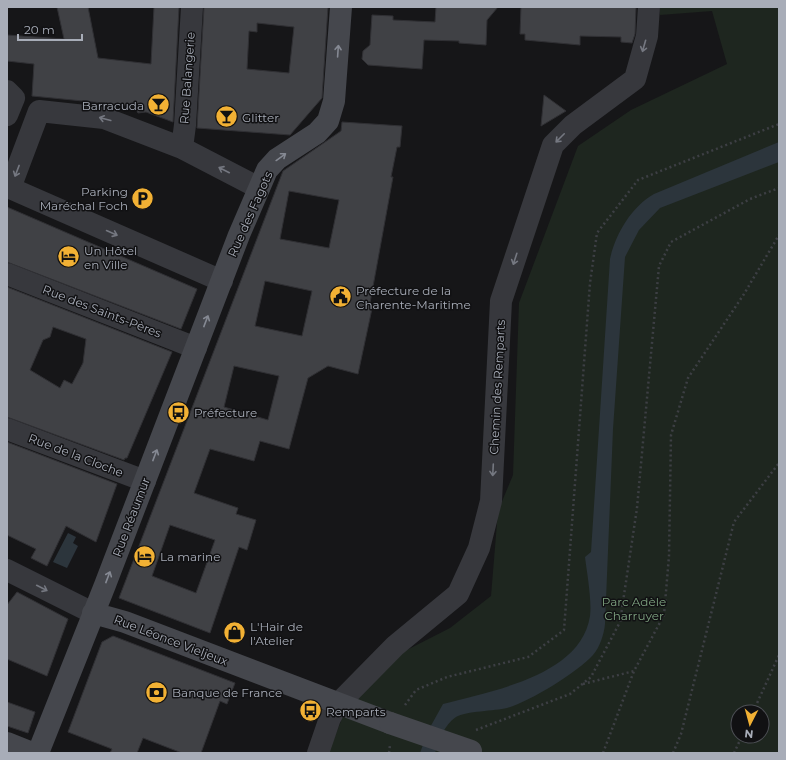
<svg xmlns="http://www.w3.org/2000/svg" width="786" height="760" font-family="Montserrat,sans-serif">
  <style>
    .green { fill: #1e261f; fill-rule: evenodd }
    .water { fill: #2c353c }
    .building { fill: #404145; stroke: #303034; fill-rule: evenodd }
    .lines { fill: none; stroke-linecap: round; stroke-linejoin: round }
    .path { stroke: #3d3f44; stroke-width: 2.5; stroke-dasharray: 2 3; stroke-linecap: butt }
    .street { stroke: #37383d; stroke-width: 22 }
    .secondary { stroke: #45474d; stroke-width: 22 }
    .secondary-bridge { stroke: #45474d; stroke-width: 22 }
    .oneway { stroke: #757881 }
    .oneway2 { stroke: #858993 }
    .labels { text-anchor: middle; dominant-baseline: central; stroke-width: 3; stroke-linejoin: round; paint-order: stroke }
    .street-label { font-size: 12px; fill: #a8adb8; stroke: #111113 }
    .poi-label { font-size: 12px; fill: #a8adb8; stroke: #111113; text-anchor: start }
    .park-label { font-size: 12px; fill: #7fa381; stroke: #111113 }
  </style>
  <rect width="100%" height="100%" fill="#161618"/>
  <path class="green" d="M660,7H779V753H328L346,709L401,653L450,628L491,596L498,511L513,475L519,303L578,146L631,110L727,64L712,11L660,15ZM738,712H762V736H738Z"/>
  <path class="water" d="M779,142V162L660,208L639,230L625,257L613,429L605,624C604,634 600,647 593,655C578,672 529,702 507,708C495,711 466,711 456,717C444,725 439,740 435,753H420L428,731L443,704C491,691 581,676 590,616C592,601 587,573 585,557L591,552L610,259C615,235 631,207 654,194Z
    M68,533L76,537L73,543L78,546L67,568L53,562Z"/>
  <path class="building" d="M57,7H88L98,58L151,64L154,7H179L173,122L146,112L138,113L134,106L32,96L34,64L7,61V35L64,39Z
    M204,7H328L322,98L290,135L197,128ZM257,23L294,27L289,73L247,69L249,31L257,32Z
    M436,7H498L487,20L486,45L459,43V41L424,40L422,69L368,65L362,59L363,51L370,45L372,15L393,16V20L435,22Z
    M521,7H636L635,34L632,43L621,42V37L580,36V45L525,40V34H520Z
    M544,95L566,111L541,126Z
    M342,122L402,126L400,147H397L391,177H393L370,303L373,304L358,374L328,366L308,378L289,449L260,441L254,461L210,449L194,493L238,508L236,514L256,520L247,550L239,547L210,633L119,598L283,171L341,131ZM289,191L339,200L329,248L280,239ZM265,281L312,291L302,336L255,326ZM234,366L279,376L268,420L224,407ZM170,525L215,540L196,593L152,576Z
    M7,207L197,289L181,329L7,262Z
    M7,287L172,352L127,458H125L124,460L7,417ZM53,327L86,339L83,363L72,384L64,380L60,388L30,370L43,340L50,337Z
    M7,442L117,484L96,542L66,526L47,566L31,558L36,549L7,535Z
    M17,592L68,619L47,676L7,659V605Z
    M113,636L235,683L227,704L220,701L201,753H182L143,738L137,753H110L112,749L68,732L102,642Z
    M7,702L35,712L28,733L7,726Z"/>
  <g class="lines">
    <path class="path" d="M583,684L634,671
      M405,705L416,690L447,677L528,657L564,630L590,283L597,233L638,180L779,124
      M753,712L779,655
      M476,730L570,694L591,677L620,622L637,508L659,266L671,242L750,199L779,188
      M389,753L390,745
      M603,753L634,671L664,615L669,556L671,435L688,378L744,294L779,235
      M673,753L681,734L734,522L779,463
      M734,753L742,736"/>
    <path class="street" d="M7,91L14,98L7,115
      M182,148L185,125L192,7
      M7,274L196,348
      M222,281L10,188L39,111L104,118L182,148L259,188
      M7,429L145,481
      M7,570L93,613
      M318,753L330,718L338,704L395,646L458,594L479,548L491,501L501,301L553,145L573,125L635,79L647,36L649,7"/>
    <path class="secondary" d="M93,613L125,622L390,723
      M7,743L32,753
      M38,753L105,585L239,235L267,170L277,159L317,133L328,121L334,101L341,7"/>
    <path class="secondary-bridge" d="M390,723L471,751"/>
  </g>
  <defs><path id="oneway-shaft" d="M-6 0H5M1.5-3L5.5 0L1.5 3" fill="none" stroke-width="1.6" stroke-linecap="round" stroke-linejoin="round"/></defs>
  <g class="oneway">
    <use href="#oneway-shaft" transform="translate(644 46) rotate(106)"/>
    <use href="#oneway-shaft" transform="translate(105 119) rotate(-165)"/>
    <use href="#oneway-shaft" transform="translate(560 138) rotate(135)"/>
    <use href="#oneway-shaft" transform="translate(224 170) rotate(-153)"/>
    <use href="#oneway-shaft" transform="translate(17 171) rotate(111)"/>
    <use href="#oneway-shaft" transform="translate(112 233) rotate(24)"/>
    <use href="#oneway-shaft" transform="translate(515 259) rotate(108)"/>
    <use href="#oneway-shaft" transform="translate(493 470) rotate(93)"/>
    <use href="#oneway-shaft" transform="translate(42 588) rotate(27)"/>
  </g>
  <g class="oneway2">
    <use href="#oneway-shaft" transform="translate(338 51) rotate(-86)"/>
    <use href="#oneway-shaft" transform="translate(281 157) rotate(-36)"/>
    <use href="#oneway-shaft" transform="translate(206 321) rotate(-69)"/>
    <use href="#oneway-shaft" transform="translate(155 455) rotate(-69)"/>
    <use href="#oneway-shaft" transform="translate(108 577) rotate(-69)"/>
  </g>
  <defs>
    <symbol id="bar-disc" viewBox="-11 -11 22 22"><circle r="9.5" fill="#f2b134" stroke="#111113"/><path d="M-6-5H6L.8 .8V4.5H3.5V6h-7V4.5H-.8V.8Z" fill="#111"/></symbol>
    <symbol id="parking-disc" viewBox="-11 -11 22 22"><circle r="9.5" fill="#f2b134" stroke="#111113"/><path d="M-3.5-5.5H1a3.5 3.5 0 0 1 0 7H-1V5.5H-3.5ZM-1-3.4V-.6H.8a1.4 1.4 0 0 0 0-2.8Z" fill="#111"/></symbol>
    <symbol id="hotel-disc" viewBox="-11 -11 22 22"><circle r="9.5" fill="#f2b134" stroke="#111113"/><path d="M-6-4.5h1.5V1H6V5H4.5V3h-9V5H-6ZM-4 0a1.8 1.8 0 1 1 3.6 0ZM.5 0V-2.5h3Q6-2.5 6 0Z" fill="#111"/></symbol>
    <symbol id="civic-disc" viewBox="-11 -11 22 22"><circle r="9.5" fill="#f2b134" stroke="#111113"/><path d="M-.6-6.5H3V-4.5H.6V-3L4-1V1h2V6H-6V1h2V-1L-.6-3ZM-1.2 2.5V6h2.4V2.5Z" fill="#111"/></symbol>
    <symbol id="bus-disc" viewBox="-11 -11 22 22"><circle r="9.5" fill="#f2b134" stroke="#111113"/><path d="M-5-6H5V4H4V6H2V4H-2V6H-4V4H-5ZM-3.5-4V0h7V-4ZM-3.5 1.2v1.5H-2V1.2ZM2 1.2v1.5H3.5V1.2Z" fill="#111"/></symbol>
    <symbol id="shop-disc" viewBox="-11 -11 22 22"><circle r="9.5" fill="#f2b134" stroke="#111113"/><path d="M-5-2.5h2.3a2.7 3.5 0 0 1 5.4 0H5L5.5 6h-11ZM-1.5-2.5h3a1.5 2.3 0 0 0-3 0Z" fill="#111"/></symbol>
    <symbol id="bank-disc" viewBox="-11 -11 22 22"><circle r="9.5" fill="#f2b134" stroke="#111113"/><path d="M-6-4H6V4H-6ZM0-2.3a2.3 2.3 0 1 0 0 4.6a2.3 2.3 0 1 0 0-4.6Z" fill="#111"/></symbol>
  </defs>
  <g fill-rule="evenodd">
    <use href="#bar-disc" x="146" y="92" width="25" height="25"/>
    <use href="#bar-disc" x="214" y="104" width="25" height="25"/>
    <use href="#parking-disc" x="130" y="186" width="25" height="25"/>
    <use href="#hotel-disc" x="56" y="244" width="25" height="25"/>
    <use href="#civic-disc" x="328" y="284" width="25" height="25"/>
    <use href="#bus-disc" x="166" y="400" width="25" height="25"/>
    <use href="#hotel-disc" x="132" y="544" width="25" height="25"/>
    <use href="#shop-disc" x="222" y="620" width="25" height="25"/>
    <use href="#bank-disc" x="144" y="680" width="25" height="25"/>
    <use href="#bus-disc" x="298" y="698" width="25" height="25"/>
  </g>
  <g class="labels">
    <g class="street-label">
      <text transform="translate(187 78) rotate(-86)">Rue Balangerie</text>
      <text transform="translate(250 214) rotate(-66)">Rue des Fagots</text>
      <text transform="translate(102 311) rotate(21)">Rue des Saints-Pères</text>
      <text transform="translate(497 387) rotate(-87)">Chemin des Remparts</text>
      <text transform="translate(76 455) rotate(21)">Rue de la Cloche</text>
      <text transform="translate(131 517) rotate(-69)">Rue Réaumur</text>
      <text transform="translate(171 640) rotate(21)">Rue Léonce Vieljeux</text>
    </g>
    <g class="poi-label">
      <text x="144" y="105" text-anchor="end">Barracuda</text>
      <text x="242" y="117">Glitter</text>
      <text x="128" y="191" text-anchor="end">Parking<tspan x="128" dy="14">Maréchal Foch</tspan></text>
      <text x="84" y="250">Un Hôtel<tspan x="84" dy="14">en Ville</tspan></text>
      <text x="356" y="290">Préfecture de la<tspan x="356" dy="14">Charente-Maritime</tspan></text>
      <text x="194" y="412">Préfecture</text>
      <text x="160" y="556">La marine</text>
      <text x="250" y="626">L'Hair de<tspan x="250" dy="14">l'Atelier</tspan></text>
      <text x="172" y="692">Banque de France</text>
      <text x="326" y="711">Remparts</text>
    </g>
    <g class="park-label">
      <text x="634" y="601">Parc Adèle<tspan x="634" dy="14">Charruyer</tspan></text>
    </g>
  </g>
  <rect width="786" height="760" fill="none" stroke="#a8adb8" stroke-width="16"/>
  <g transform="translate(750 724) rotate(186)"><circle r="19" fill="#111113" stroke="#4d4f55"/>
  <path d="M0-3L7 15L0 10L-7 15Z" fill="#f2b134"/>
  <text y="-6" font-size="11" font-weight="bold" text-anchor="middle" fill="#a8adb8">N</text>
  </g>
  <path d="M18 34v6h64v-6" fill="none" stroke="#a8adb8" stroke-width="2"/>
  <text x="24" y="34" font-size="12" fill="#a8adb8" stroke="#111113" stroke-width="3" paint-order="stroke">20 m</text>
</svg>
